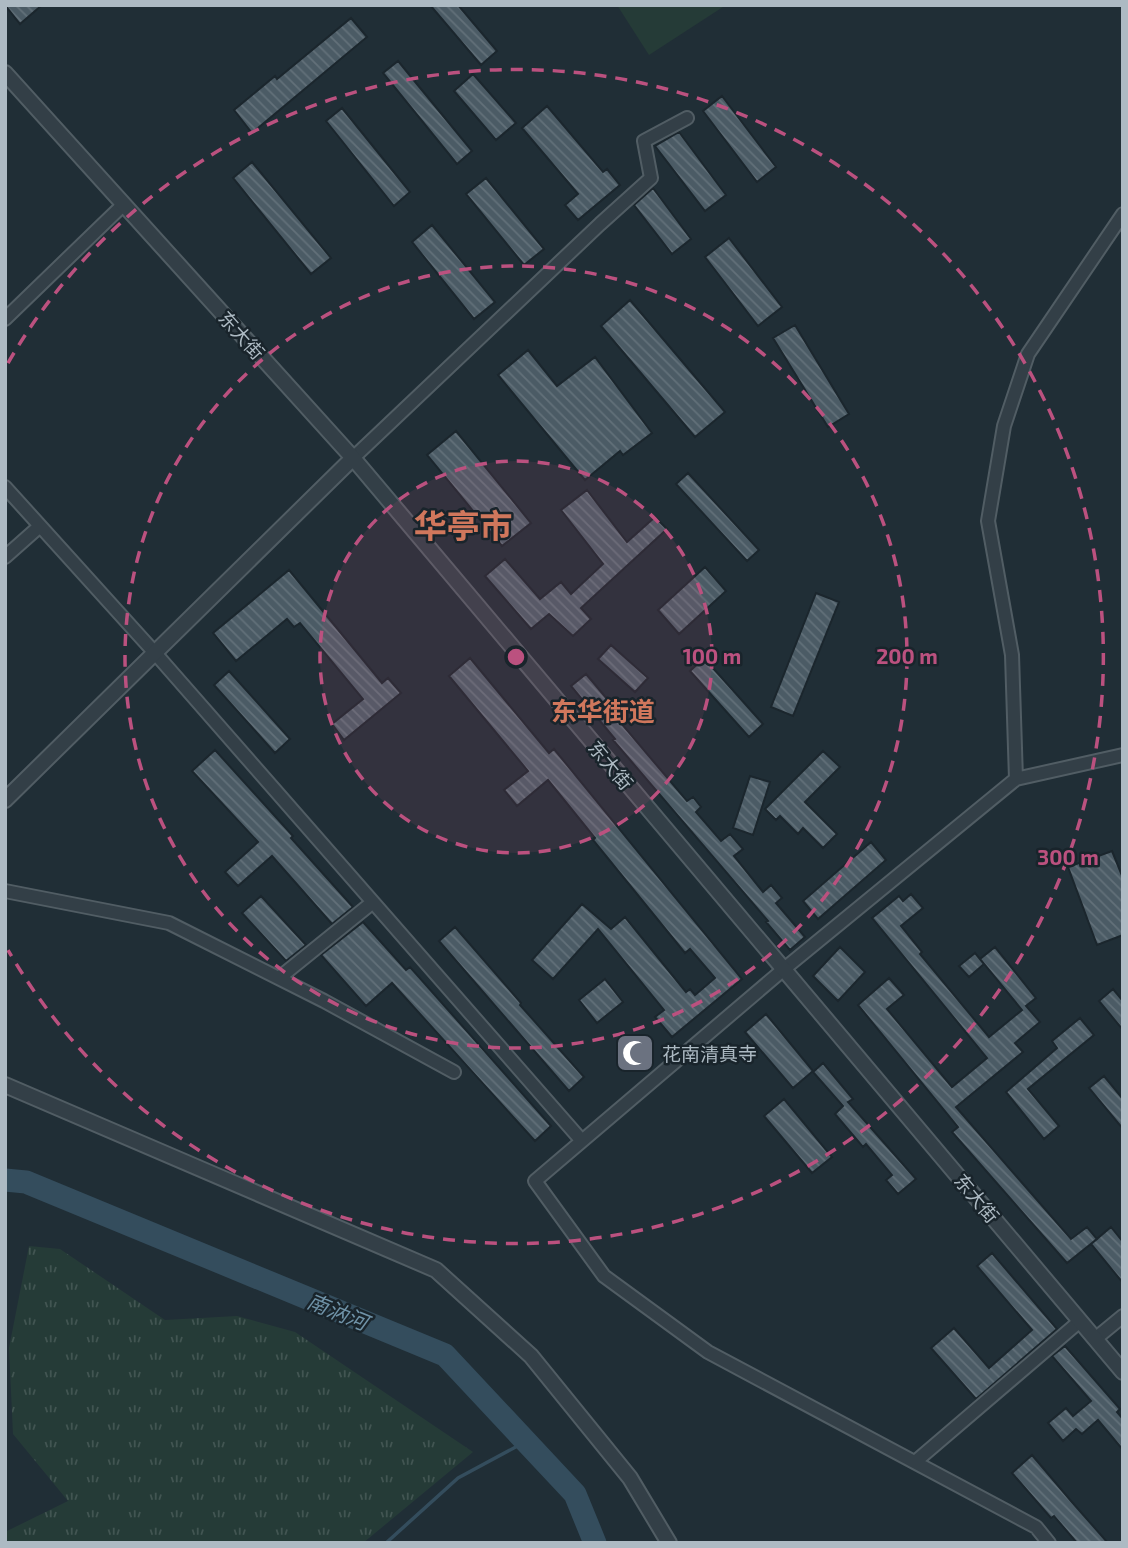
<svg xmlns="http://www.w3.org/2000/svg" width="1128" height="1548" font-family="'Exo 2','Noto Sans SC',sans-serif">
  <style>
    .park { fill: url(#park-tufts) }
    .pitch { fill: #253b37 }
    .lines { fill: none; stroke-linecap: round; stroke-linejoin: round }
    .stream { stroke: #344d5d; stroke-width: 3.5 }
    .river { stroke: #344d5d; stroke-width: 23 }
    .building { fill: url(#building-back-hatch); stroke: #1b262d; stroke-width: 2 }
    .minor-casing { stroke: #515d64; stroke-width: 16 }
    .tertiary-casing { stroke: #515d64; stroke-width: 18 }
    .minor { stroke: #333f47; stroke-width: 12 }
    .tertiary { stroke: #333f47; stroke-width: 14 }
    .ring { fill: none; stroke: #bb517f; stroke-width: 3.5; stroke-dasharray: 12 9 }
    .labels { text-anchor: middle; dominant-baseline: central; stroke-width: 5; stroke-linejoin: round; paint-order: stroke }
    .street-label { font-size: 19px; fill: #adbac3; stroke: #19242b }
    .poi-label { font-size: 19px; fill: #adbac3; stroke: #19242b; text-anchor: start }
    .water-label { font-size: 21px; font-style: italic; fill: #6f92a7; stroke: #19242b }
    .district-label { font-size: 26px; font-weight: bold; fill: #d0775c; stroke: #19242b }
    .town-label { font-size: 33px; font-weight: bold; fill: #d0775c; stroke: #19242b }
    .centre { fill: #bb517f; stroke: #19242b; stroke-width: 3.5 }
    .ring-label { font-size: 21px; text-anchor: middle; font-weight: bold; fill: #bb517f; stroke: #19242b; stroke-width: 5; stroke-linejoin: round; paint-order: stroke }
  </style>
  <defs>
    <pattern id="park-tufts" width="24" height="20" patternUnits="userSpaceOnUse" patternTransform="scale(1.75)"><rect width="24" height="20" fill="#253b37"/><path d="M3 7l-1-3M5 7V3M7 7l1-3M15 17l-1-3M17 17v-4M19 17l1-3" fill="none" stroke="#425552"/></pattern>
    <pattern id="building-back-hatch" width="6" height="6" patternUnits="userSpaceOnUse" patternTransform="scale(1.75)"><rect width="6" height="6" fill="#4b5b65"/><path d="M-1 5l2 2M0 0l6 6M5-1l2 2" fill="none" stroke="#627079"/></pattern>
  </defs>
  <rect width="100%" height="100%" fill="#202e36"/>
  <path class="park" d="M29,1246L60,1249L165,1320L237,1316L295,1332L473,1452L363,1543H5V1532L68,1501L13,1434L9,1348Z"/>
  <path class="pitch" d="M617,5H726L649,55Z"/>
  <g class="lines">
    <path class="stream" d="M386,1543L458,1478L525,1442"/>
    <path class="river" d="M5,1180L26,1182L445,1355L575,1494L595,1543"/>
  </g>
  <path class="building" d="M5,5H42L20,24Z
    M430,5H458L497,51L481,65Z
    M351,18L367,37L252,133L234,110L275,76L277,79Z
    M398,61L472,151L457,164L383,73Z
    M473,74L516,123L496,140L454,91Z
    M722,96L776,167L757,182L703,111Z
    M547,106L603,172L607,169L620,185L578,220L565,205L578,194L522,128Z
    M342,108L410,192L394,206L326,121Z
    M679,132L726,195L705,211L655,146Z
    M252,162L331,258L311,274L233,178Z
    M486,178L544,249L524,265L466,194Z
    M653,188L691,239L672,254L634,205Z
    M432,225L495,302L474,319L412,242Z
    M729,238L782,307L758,326L705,257Z
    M630,300L725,412L695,437L601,326Z
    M795,325L849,414L828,427L773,338Z
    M528,350L557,386L595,357L652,433L623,455L620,451L585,480L498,375Z
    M456,431L531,523L502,546L427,455Z
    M688,473L759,550L747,561L676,484Z
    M587,490L627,542L655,517L667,529L581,608L591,619L573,636L549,614L531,629L485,576L505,559L540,599L561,582L571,594L603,564L561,510Z
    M705,567L726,591L679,634L658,610Z
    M289,570L382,683L388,678L401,693L344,740L332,724L363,699L300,623L294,627L287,619L236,661L213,633Z
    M816,593L839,602L793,716L771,707Z
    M611,645L648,678L635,692L598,659Z
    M470,658L549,753L554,749L742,979L672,1037L655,1017L664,1010L598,929L553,979L532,960L582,904L611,929L625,917L686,992L690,989L695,995L715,978L690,949L685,953L593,840L595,838L548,780L517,806L504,790L528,771L449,676Z
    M704,658L763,724L749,737L690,671Z
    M229,671L290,739L275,753L214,685Z
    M586,674L624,719L620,722L687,801L693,797L701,807L696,812L721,841L730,834L743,849L734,856L763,892L771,885L782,898L776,903L805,937L790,950L766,922L768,921L613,740L615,739L571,686Z
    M215,750L293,836L291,838L353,907L332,924L272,856L238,886L225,872L258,842L192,771Z
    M823,751L840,767L805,802L837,834L823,848L803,828L798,834L780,816L776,820L765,809Z
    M750,776L770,782L753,835L733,828Z
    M871,842L886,860L818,919L803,901Z
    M1112,851L1123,878V935L1097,945L1068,867Z
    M911,894L923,908L901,926L922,952L920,954L989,1037L1022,1010L980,959L995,947L1036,998L1026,1006L1040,1022L1015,1043L1023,1052L956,1107L1071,1239L1087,1227L1097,1239L1067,1263L952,1132L958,1127L858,1005L889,978L904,995L887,1009L952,1087L987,1058L872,918L899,896L903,901Z
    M261,896L306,945L286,961L242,913Z
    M363,922L406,970L410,967L551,1126L535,1141L392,983L366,1006L321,955Z
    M455,927L521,1003L520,1005L584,1077L569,1091L439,941Z
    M840,947L865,972L838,1001L813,976Z
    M975,953L984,964L969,977L959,966Z
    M605,979L623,1002L597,1023L579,1000Z
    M1113,989L1123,1001V1030L1099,1001Z
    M766,1014L813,1071L793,1088L745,1032Z
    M1080,1018L1094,1035L1028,1089L1059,1126L1044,1139L1006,1092L1057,1048L1052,1041Z
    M823,1063L853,1099L848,1102L916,1179L898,1194L886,1180L892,1175L866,1144L863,1147L835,1114L843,1106L813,1072Z
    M1104,1076L1123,1099V1129L1089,1088Z
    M784,1099L832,1157L812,1173L764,1116Z
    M1111,1227L1123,1242V1283L1091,1244Z
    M992,1253L1057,1329L976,1399L931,1348L954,1328L989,1368L1032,1330L977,1266Z
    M1065,1346L1120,1409L1117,1412L1123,1419V1450L1098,1420L1082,1434L1076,1429L1063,1441L1048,1423L1066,1408L1073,1416L1091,1401L1052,1356Z
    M1032,1455L1071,1501L1108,1543H1077L1054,1516L1051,1518L1012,1473Z"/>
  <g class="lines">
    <defs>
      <path id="minor" d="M5,319L124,204
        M353,458L600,224L651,178L644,141L687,118
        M5,487L155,653L582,1141
        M5,557L40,526
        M1016,779L1012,655L988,521L1004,426L1028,354L1123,214
        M5,891L169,923L324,1001L454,1072
        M279,978L373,902
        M1095,1339L1123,1316
        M915,1462L1080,1321
        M1049,1543L1036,1527L708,1352L604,1276L535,1181L784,969L1016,779L1123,755"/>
      <path id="tertiary" d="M5,73L353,458L1123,1372
        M5,800L353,458
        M5,1085L436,1270L531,1356L630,1478L669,1543"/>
    </defs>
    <use href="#minor" class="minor-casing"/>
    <use href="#tertiary" class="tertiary-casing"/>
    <use href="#minor" class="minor"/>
    <use href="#tertiary" class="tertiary"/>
  </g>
  <circle cx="516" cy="657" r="196" fill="#bb517f" fill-opacity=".12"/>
  <g class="ring">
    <circle cx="516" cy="657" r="196"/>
    <circle cx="516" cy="657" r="391"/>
    <path d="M8 363A587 587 0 1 1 8 950"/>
  </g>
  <defs>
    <symbol id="mosque-square" viewBox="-11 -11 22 22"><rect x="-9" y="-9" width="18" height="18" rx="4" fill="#6b7280" stroke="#19242b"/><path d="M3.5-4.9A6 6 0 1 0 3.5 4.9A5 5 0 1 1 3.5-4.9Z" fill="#fff"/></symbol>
  </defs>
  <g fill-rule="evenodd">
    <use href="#mosque-square" x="613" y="1031" width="44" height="44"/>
  </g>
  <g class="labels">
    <g class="street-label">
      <text transform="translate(242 335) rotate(48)">东大街</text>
      <text transform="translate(611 765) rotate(50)">东大街</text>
      <text transform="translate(977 1198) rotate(50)">东大街</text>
    </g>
    <g class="poi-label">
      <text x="662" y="1053">花南清真寺</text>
    </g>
    <g class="water-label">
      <text transform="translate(338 1311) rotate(22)">南汭河</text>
    </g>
    <g class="district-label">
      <text x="603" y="710">东华街道</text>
    </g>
    <g class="town-label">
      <text x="463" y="525">华亭市</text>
    </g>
  </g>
  <circle cx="516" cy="657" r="10" class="centre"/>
  <g class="ring-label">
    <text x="712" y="664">100 m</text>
    <text x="907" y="664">200 m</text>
    <text x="1068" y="865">300 m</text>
  </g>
  <rect width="1128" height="1548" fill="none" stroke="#adbac3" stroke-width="14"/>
</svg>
